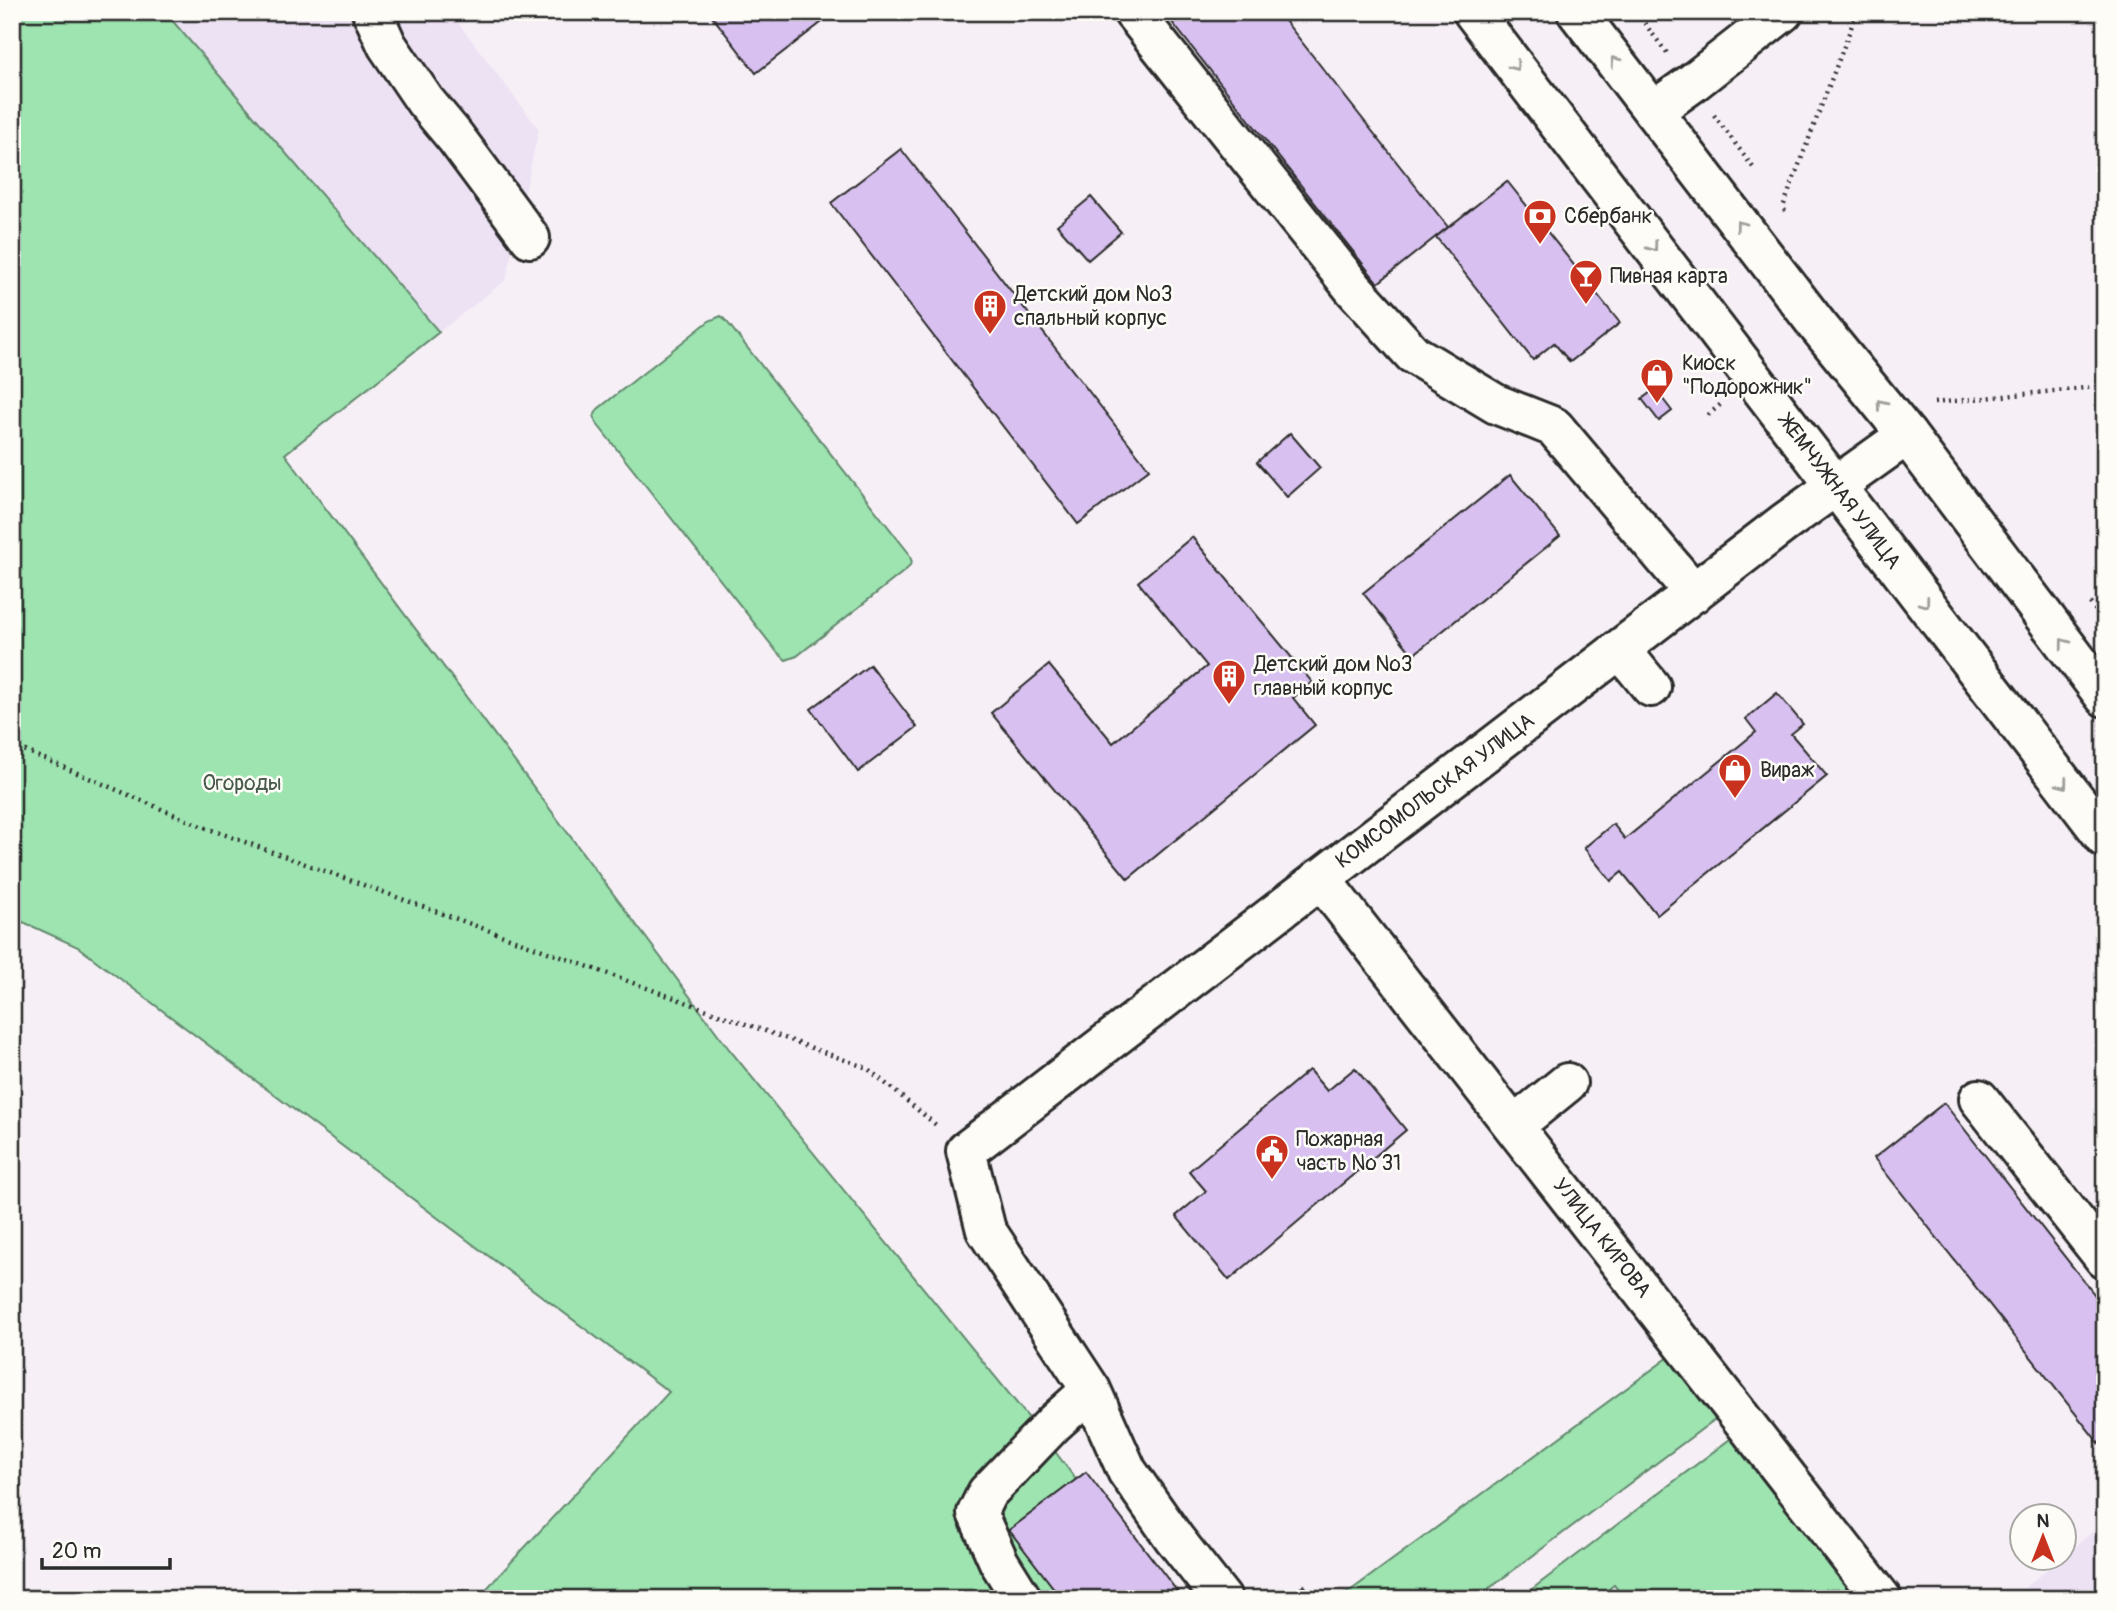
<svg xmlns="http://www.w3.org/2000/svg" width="2117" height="1611" font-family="Pangolin,sans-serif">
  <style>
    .built { fill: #ede2f4 }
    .green { fill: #9de4b1; stroke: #64886e; stroke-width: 2 }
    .building { fill: #d8c1f0; stroke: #2b2b2b; stroke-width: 2 }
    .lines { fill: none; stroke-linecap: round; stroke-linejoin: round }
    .minor-casing { stroke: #2b2b2b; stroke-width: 44 }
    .major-casing { stroke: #2b2b2b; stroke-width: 44 }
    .path { stroke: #2b2b2b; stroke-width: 4.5; stroke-dasharray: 2 5; stroke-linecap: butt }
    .minor { stroke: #fdfcf7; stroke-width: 38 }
    .major { stroke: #fdfcf7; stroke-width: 38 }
    .oneway { stroke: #9e9e9b }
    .labels { text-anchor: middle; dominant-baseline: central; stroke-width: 5; stroke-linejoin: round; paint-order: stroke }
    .poi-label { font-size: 21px; fill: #2b2b2b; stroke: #fdfcf7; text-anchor: start }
    .street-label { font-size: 21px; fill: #2b2b2b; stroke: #fdfcf7 }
    .park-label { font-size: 21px; fill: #48594c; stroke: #fdfcf7 }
  </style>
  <rect width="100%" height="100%" fill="#f6f0f6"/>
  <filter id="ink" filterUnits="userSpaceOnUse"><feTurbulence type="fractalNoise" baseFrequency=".0143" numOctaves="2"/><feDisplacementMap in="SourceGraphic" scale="14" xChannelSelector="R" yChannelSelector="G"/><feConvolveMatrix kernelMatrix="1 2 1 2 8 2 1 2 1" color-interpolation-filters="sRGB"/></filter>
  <g filter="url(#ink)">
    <path class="built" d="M165,12H450L539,129L506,280L439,332Z
      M2105,1521V1599H2035L2025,1587L2060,1559L2064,1558L2065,1555Z"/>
    <path class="green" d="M12,12H165L439,332L285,454L729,1049L1045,1438L1165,1599H477L669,1392L78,947L12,917Z
      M721,316L727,322L908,552L912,562L907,569L797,656L786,660L777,652L597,424L594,416L598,409L709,321Z
      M1676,1352L1722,1414L1475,1599H1339Z
      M1738,1433L1867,1599H1738L1736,1596L1732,1599H1625L1614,1585L1596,1599H1519Z"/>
    <path class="building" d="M709,12H821L826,19L756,73Z
      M1164,12H1278L1448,227L1378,283Z
      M901,149L1149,469L1078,524L831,203Z
      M1507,181L1620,323L1570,362L1554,343L1533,360L1436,237Z
      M1091,197L1121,232L1088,260L1057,225Z
      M1655,389L1672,411L1659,421L1642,399Z
      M1290,433L1320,468L1287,497L1257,462Z
      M1510,475L1560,536L1413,655L1363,593Z
      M1192,537L1312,682L1293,698L1315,725L1128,879L991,713L1049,665L1113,743L1207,666L1138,582Z
      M870,665L917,727L858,772L811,709Z
      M1777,693L1803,724L1791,734L1827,776L1657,915L1622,872L1611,881L1584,848L1613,824L1625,839L1756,732L1746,719Z
      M1355,1068L1406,1130L1229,1280L1176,1216L1206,1191L1189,1171L1309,1070L1327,1091Z
      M1944,1103L2105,1308V1443L2101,1446L1874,1158Z
      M1086,1472L1183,1599H1062L1009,1530Z
      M1304,1585L1315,1599H1286Z"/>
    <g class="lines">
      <defs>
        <path id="minor" d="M372,12L387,45L425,101L455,137L530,238
          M1133,12L1354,289L1413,354L1496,404L1554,427L1694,593
          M1653,111L1691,84L1783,12
          M1621,650L1651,687
          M1320,878L1882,1599
          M1979,1099L2105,1259
          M1514,1126L1567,1083
          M1022,1599L999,1562L977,1513L987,1493L1054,1423L1091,1390
          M1222,1599L1174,1538L1127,1471L1091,1390L986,1230L966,1151L1784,523L1907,435"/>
        <path id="major" d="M1473,12L2105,838
          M1577,12L1818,326L1907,435L2105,697"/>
      </defs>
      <use href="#minor" class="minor-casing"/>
      <use href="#major" class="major-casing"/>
      <path class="path" d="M1636,12L1667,53
        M1714,115L1755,170
        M1785,211L1783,207L1857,12
        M1934,403L2105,386
        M1708,415L1721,404
        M2090,603L2105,622
        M12,745L201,826L867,1068L936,1125"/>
      <use href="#minor" class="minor"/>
      <use href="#major" class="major"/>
    </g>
    <defs><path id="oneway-chevron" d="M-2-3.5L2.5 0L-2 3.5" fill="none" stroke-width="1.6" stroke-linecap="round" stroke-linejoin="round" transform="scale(1.75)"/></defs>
    <g class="oneway">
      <use href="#oneway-chevron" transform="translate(1615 61) rotate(-128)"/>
      <use href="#oneway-chevron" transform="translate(1515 66) rotate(53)"/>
      <use href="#oneway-chevron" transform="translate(1740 225) rotate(-127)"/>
      <use href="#oneway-chevron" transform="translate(1653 247) rotate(53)"/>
      <use href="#oneway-chevron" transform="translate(1881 404) rotate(-129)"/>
      <use href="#oneway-chevron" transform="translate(1925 603) rotate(53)"/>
      <use href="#oneway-chevron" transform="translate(2064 643) rotate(-127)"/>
      <use href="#oneway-chevron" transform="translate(2063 784) rotate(53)"/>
    </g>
  </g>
  <defs>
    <symbol id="bank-pin" viewBox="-11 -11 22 30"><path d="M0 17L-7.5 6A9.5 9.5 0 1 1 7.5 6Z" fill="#c8321e" stroke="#fdfcf7"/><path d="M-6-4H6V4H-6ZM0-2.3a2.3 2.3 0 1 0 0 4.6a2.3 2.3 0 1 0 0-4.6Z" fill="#fff"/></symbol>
    <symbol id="bar-pin" viewBox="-11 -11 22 30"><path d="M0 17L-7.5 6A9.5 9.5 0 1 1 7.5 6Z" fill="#c8321e" stroke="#fdfcf7"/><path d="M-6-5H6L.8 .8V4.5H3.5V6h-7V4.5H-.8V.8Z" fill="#fff"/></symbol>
    <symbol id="building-pin" viewBox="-11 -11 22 30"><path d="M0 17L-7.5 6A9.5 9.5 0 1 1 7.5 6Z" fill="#c8321e" stroke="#fdfcf7"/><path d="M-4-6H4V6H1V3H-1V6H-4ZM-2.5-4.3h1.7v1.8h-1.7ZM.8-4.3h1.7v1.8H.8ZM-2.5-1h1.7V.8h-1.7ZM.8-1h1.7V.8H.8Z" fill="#fff"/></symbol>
    <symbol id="shop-pin" viewBox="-11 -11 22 30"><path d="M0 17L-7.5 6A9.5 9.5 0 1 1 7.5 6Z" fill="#c8321e" stroke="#fdfcf7"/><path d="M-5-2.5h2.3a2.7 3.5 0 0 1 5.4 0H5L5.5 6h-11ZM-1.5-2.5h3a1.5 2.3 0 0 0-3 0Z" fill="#fff"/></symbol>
    <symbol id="civic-pin" viewBox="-11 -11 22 30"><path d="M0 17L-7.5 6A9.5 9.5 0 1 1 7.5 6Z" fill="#c8321e" stroke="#fdfcf7"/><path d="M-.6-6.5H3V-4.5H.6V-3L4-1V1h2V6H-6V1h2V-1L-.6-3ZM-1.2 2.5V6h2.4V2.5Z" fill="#fff"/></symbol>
  </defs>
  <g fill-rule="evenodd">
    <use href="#bank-pin" x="1521" y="197" width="38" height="52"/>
    <use href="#bar-pin" x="1567" y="257" width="38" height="52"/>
    <use href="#building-pin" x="971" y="287" width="38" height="52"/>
    <use href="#shop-pin" x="1638" y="356" width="38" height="52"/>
    <use href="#building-pin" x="1210" y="657" width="38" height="52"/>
    <use href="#shop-pin" x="1716" y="751" width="38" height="52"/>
    <use href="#civic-pin" x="1253" y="1132" width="38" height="52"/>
  </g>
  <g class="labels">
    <g class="poi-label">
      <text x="1564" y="216">Сбербанк</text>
      <text x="1610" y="276">Пивная карта</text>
      <text x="1014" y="294">Детский дом №3<tspan x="1014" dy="24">спальный корпус</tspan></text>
      <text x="1682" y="363">Киоск<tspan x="1682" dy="24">"Подорожник"</tspan></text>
      <text x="1254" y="664">Детский дом №3<tspan x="1254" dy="24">главный корпус</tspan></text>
      <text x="1760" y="770">Вираж</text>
      <text x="1296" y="1139">Пожарная<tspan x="1296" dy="24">часть № 31</tspan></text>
    </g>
    <g class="street-label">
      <text transform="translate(1840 492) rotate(53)">ЖЕМЧУЖНАЯ УЛИЦА</text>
      <text transform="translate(1435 791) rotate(-37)">КОМСОМОЛЬСКАЯ УЛИЦА</text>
      <text transform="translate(1602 1238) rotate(52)">УЛИЦА КИРОВА</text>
    </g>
    <g class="park-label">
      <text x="242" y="783">Огороды</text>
    </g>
  </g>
  <rect width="2117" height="1611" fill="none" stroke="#fdfcf7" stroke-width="42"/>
  <rect x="21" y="21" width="2075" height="1569" fill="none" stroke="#2b2b2b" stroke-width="2.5" filter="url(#ink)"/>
  <g transform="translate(2043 1537)"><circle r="33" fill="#fdfcf7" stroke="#a9a8a5" stroke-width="2"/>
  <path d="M0-5L12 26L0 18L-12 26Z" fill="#c8321e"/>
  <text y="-10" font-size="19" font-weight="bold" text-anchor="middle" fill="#2b2b2b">N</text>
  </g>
  <path d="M42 1558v10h128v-10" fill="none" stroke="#2b2b2b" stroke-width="3.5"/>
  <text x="52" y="1558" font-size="21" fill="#2b2b2b" stroke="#fdfcf7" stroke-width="5" paint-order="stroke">20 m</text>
</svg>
